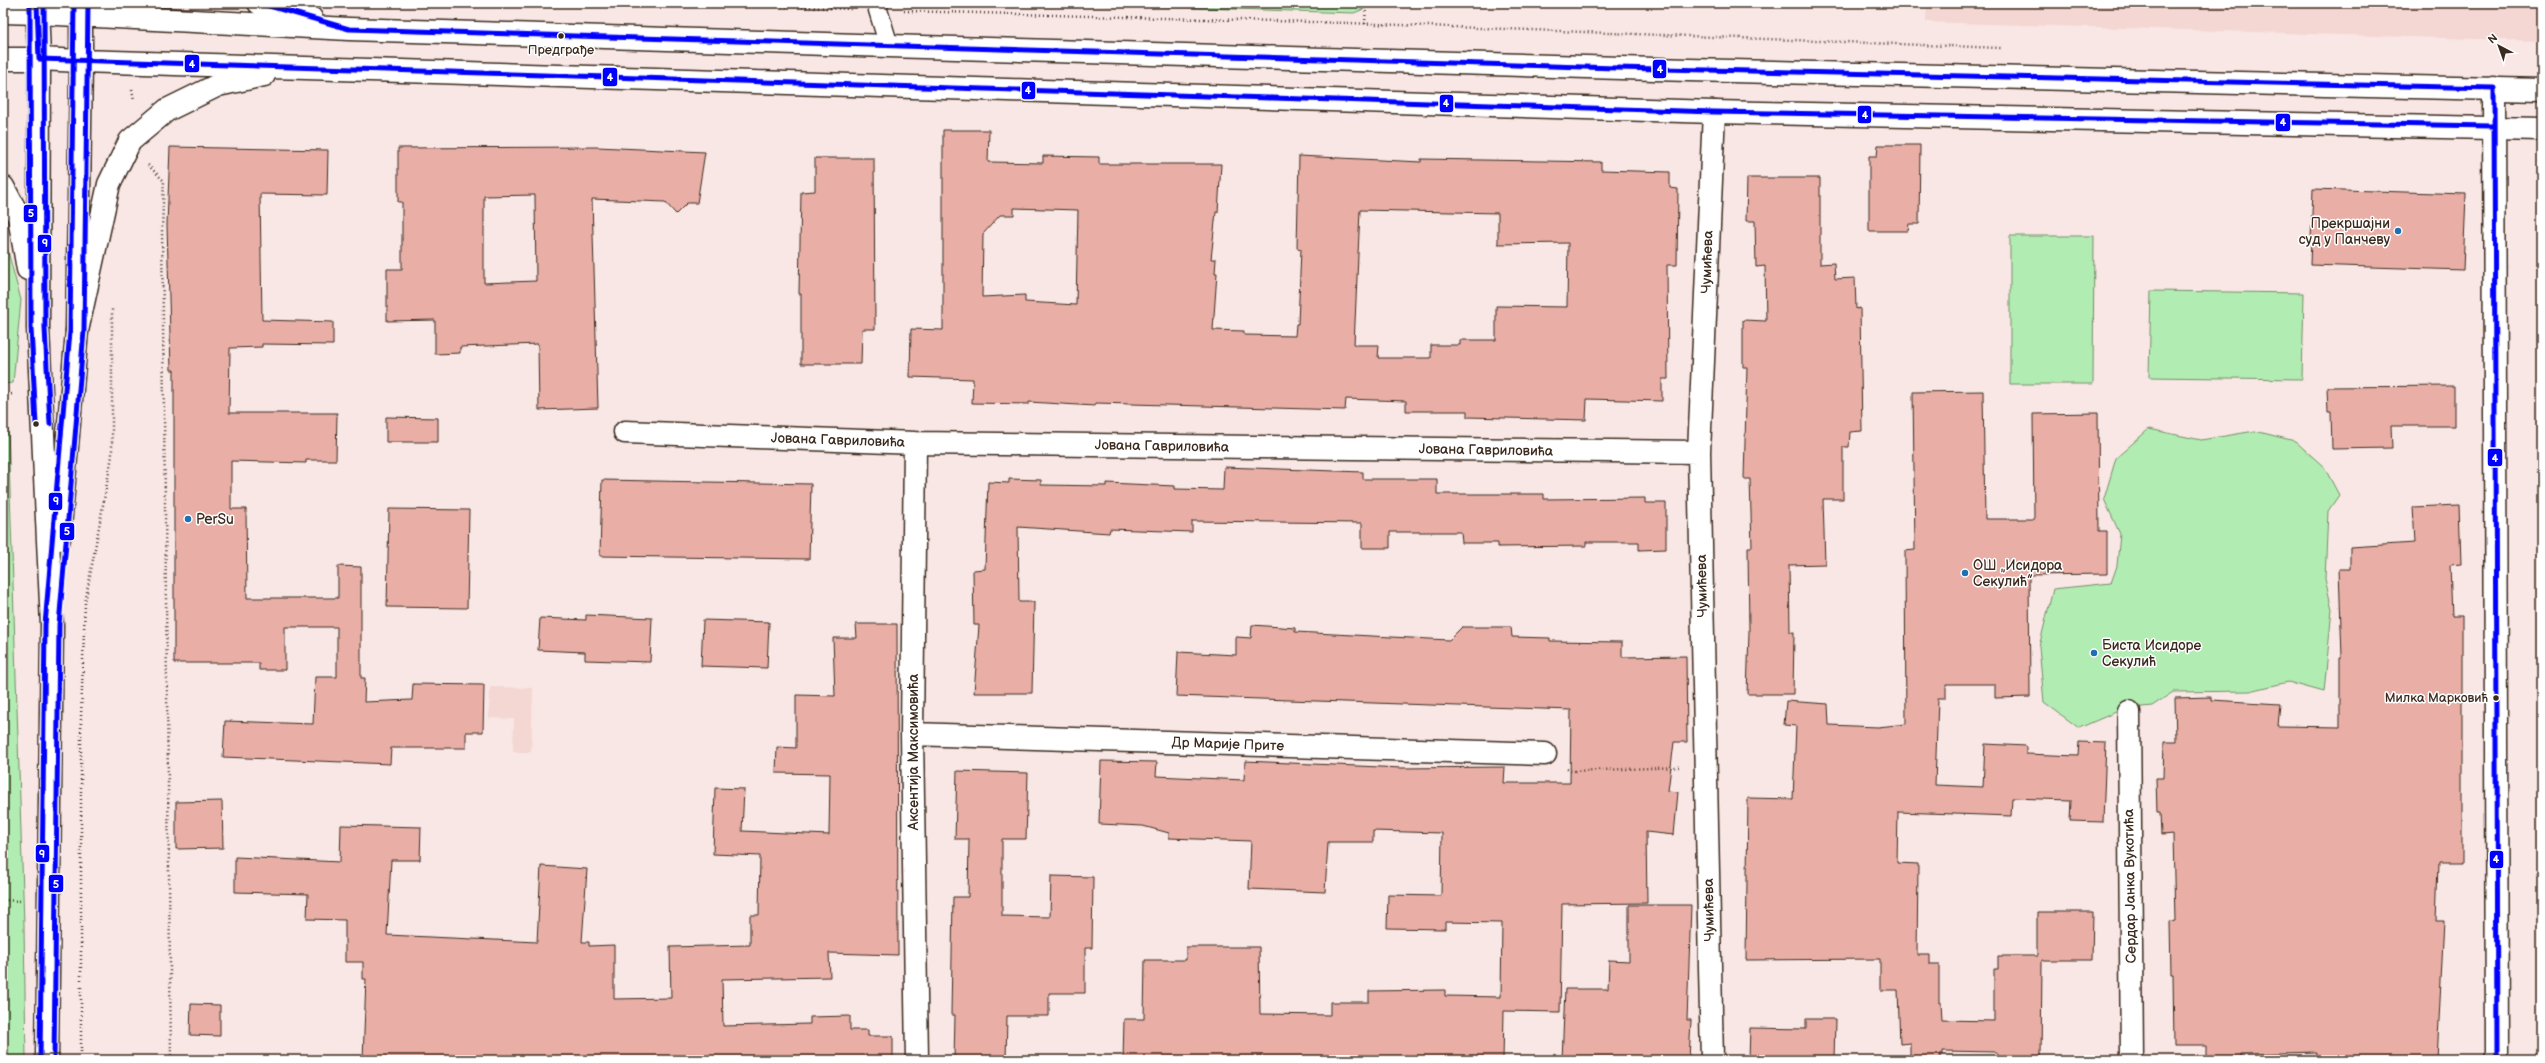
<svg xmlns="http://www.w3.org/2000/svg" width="2545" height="1063" font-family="'Balsamiq Sans',sans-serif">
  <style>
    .built { fill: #f4d6d2 }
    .green { fill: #b1edb2; stroke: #768c68 }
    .building { fill: #e9afa7; stroke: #3b2a1e; fill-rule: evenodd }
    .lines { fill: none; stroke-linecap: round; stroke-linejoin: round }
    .lane-casing { stroke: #3b2a1e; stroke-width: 21 }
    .street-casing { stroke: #3b2a1e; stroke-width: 25 }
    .secondary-casing { stroke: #3b2a1e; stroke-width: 25 }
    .primary-casing { stroke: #3b2a1e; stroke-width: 25 }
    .path { stroke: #3b2a1e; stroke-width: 2.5; stroke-dasharray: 1 3; stroke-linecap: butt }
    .lane { stroke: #fff; stroke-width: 18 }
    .street { stroke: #fff; stroke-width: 22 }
    .secondary { stroke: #fff; stroke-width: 22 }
    .primary { stroke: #fff; stroke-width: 22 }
    .bus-1-casing { stroke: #fff; stroke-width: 8 }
    .bus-2-casing { stroke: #fff; stroke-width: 8 }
    .bus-3-casing { stroke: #fff; stroke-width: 8 }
    .bus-1 { stroke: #00f; stroke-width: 5 }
    .bus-2 { stroke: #00f; stroke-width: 5 }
    .bus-3 { stroke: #00f; stroke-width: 5 }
    .bus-dot { fill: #3b2a1e; stroke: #fff; stroke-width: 1.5 }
    .poi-dot { fill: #1f6fb2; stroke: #fff; stroke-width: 1.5 }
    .labels { text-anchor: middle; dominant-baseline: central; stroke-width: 3; stroke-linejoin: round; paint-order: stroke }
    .bus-label { font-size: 13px; fill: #3b2a1e; stroke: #fff }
    .poi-label { font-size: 14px; fill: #3b2a1e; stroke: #fff; text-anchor: start }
    .street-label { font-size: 14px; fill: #3b2a1e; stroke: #fff }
    .line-badge { stroke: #fff; stroke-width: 1.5 }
    .badge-label { font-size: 11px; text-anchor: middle; font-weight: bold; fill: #fff }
  </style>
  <rect width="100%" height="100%" fill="#f8e7e5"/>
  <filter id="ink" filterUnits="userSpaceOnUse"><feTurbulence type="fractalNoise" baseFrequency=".025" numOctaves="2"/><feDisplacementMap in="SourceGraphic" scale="8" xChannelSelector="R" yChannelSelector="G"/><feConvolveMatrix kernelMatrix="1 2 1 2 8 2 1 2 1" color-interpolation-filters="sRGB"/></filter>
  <g filter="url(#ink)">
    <path class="built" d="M1927,3H2542V41L1926,22Z
      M490,687L533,688L531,752H513L514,719L489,718Z"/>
    <path class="green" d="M1053,3H1369L1366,8L1354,13Z
      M3,233L21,300L13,383L3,384Z
      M2010,236H2094L2093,384H2010Z
      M2151,291L2304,293L2302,379L2149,377Z
      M3,428L8,429L24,925L26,1060H3Z
      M2149,429L2201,440L2255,431L2295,441L2324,467L2339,495L2328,511L2325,579L2332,609L2324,692L2288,682L2250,691L2173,692L2152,706L2123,709L2079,728L2044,702L2039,647L2053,589L2111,583L2117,566L2120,534L2104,499L2116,458Z"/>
    <path class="building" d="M943,130H989L988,162L1043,163V156L1099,157V164H1221L1218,212H1216L1211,259H1216L1215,273H1217L1213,330L1244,331V335L1295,336L1296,324H1298L1301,249L1297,248L1299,156L1421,162V159L1601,162V170L1670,172V188L1678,189L1677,265H1667L1668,379H1662V401L1587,399L1586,420L1467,417V411H1406V401L1346,399L1345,410L1096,403L1095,406L1029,402V404L972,403L973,379L910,377L911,329L943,330ZM1014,208L1078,210L1076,305L1025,302V295L982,297L983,234L1000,215H1014ZM1360,210L1498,213V244L1568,243L1567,307L1496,306V340H1460V345H1431V358H1378L1379,345H1354Z
      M1878,145H1920L1919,224H1909L1908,231H1869V156H1877Z
      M170,147L328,150L327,195L260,194L262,320L333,322V345L262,344V347L230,348L229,413H337L336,460H306V463L231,461V509H246L247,598H338V566L361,567V678H365L364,702L412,700L413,684L484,685L483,732H466V748H391L390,764L223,757L225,721L313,724L315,677H337V627H285V670H259V663H174V370H171L167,225Z
      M597,147L705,152L697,203H687L676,214L665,202L592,199L598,408L539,410L538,344L460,347V353L435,354V320L387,321V269H402V202H398V148ZM535,195L536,281L484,283V196Z
      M815,158H874L875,329H862L861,364H801V294H799L801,192L815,191Z
      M1747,178H1820V264L1834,263L1835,279L1855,278L1856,309L1860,308L1862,431L1850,432L1849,447H1843V499H1823L1825,564L1789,565L1790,632H1794L1793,694H1747L1749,632L1748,547H1752L1750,479H1744L1747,367H1743V320L1766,321L1765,266L1756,267L1755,221H1746Z
      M2313,189L2466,194L2463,270L2310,265Z
      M2454,386V426H2391L2392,448L2332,449L2331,412H2328L2327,387Z
      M1983,391L1985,519H2034L2033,414L2098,413L2099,531H2107V574L2029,575L2030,697L1995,698V684H1946V698H1938L1935,785L1983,787L1985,744L2026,746V754L2078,756L2079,742L2106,743L2103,822L2070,821L2071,800L2012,798L2011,816L1898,812L1897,863L1918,864L1917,955H1930V964H1939V1003L1941,1002L1942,1020L1994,1021V969H1998V956H2037V912H2093L2092,960H2042L2041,1060H1997V1052L1943,1051V1054H1940V1060H1910V1043L1900,1044L1898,990H1880V959L1746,960L1748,798L1793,799L1796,726L1784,725L1786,701L1828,704L1829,725L1878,727L1906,724L1905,551L1915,550L1913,392Z
      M386,417L438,418V442H386Z
      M1224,467L1363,472V479H1437V494H1544V499L1645,498V503H1666V549L1639,550V542H1586V546L1498,547V543H1462L1461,532H1390V548H1362V523L1192,521V532L1110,529L1109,533L1018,527L1019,602H1034L1032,693H974L979,625H974L973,570L985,569L988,482L1009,483V479L1041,480V485L1107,486V483L1175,486V489L1223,490Z
      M602,480L811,484L809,559L600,556Z
      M2459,505L2461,564L2450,565L2452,616H2462V864H2438L2436,921H2444L2437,1060H2318L2319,1052L2240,1054V1060H2206V1045H2174L2173,974H2171L2170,922L2175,921L2173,834L2161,835L2160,812H2157L2156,778H2163L2164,742H2176L2175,698L2211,697V700L2280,704L2278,726L2340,727V657H2342L2339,569H2350V547L2415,543L2413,507Z
      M389,509L469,510L467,608L387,607Z
      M586,615L652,618L650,662L585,660V652L538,650L540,618L586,620Z
      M703,620L769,622L767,668L701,666Z
      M856,624H897L898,955L829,953L830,977L722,979L723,1026L810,1024V1017L850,1016V1030H868V1036H893V1060H363L366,979H363V962H345V920L307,919L308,894L235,892V857L340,862L341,825L421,827L420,860H391L387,935L537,942L541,866L587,869L582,942H589V946L614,945V999L671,998L670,947L750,945V915H759L760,856L713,854L715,788L744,789L742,831L829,835L830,774L776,773L777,747L796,748V695L835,696L833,638H857Z
      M1252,625L1295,628V632L1449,640L1462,627H1511L1512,637L1550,638V641L1622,642V657L1686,656L1687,742H1674L1668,791L1678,792L1674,835L1646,832L1647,903L1562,904L1560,1012L1504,1011L1503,1060H1123L1124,1019H1144L1145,960H1186V947H1259L1260,1014L1330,1015V1002H1369V991L1445,990V996L1501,997L1502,923L1445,922V929L1387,928L1388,895L1441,896L1442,833L1373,831V842H1328L1325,892L1249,889L1251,841L1169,838V833L1143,826L1099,824L1101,761L1157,762L1156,776L1244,780L1245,761L1402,768L1505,767L1504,783H1570L1571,710L1176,696L1178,652L1236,655V637L1251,638Z
      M957,771L1028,773L1026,839H1002V916L1050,917L1051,876L1093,877L1092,948H1085V993H1049V1016H1007L1006,1060H954L955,1015H951L953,897H968L969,839H955Z
      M222,801L223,848L176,849V802Z
      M1629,905H1691L1687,1020H1691L1689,1060H1562L1565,989H1608L1609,960L1629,961Z
      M191,1004L220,1005V1036L190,1035Z
      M1806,1019H1835L1834,1060H1749L1750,1028L1806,1029Z"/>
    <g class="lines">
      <defs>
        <path id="lane" d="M878,3V10L889,46"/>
        <path id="street" d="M2494,88L2497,1060
          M625,432L915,443L1699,452
          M915,443L912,734L917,1060
          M2129,712L2132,1060
          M912,734L1545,754
          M1712,1060L1699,452L1714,112"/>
        <path id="secondary" d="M3,12L38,13
          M3,59H39L38,328L52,625L47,1060
          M3,187L19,217L28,269
          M59,539L77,331L81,61"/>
        <path id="primary" d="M37,3L39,59L81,61L1714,112L2542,129
          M81,3V61
          M259,3L311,18
          M38,13L349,29L889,46L1689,70L2542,90
          M77,331L109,184L130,141L167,110L218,85L264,75"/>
      </defs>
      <use href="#lane" class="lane-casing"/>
      <use href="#street" class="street-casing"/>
      <use href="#secondary" class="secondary-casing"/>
      <use href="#primary" class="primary-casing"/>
      <path class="path" d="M698,3L853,9
        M904,11L1349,23L2001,48
        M1365,24L1366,3
        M132,90L134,101
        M148,165L164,181L162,229L171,1060
        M3,395L13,394
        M1567,768L1573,771L1679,767
        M3,900L22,901
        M81,1060V717L85,603L112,456V309"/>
      <use href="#lane" class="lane"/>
      <use href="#street" class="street"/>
      <use href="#secondary" class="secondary"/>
      <use href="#primary" class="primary"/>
      <defs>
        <path id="bus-1" d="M37,3L39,59L1714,112L2492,126
          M259,3L349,29L1616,68L2494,88L2497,1060"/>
        <path id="bus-2" d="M30,3L31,328L36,424
          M54,1060L59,625L84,331L88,3"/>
        <path id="bus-3" d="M44,3L45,328L50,424
          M40,1060L45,625L70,331L74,3"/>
      </defs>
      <use href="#bus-1" class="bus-1-casing"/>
      <use href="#bus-2" class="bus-2-casing"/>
      <use href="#bus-3" class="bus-3-casing"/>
      <use href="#bus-1" class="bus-1"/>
      <use href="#bus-2" class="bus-2"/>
      <use href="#bus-3" class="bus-3"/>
    </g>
  </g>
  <g class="bus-dot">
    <circle cx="561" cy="36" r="3.5"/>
    <circle cx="36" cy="424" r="3.5"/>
    <circle cx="2496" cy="698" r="3.5"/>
  </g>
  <g class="poi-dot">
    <circle cx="2398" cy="231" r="4"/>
    <circle cx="188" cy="519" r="4"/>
    <circle cx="1965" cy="573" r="4"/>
    <circle cx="2094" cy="653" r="4"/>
  </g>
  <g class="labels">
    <g class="bus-label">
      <text x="561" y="50">Предграђе</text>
      <text x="2488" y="698" text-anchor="end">Милка Марковић</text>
    </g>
    <g class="poi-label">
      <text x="2390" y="223" text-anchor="end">Прекршајни<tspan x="2390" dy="16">суд у Панчеву</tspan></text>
      <text x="196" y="519">PerSu</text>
      <text x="1973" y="565">ОШ „Исидора<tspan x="1973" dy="16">Секулић”</tspan></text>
      <text x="2102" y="645">Биста Исидоре<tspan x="2102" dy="16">Секулић</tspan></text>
    </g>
    <g class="street-label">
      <text transform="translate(1707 262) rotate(-88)">Чумићева</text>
      <text transform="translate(838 440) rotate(2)">Јована Гавриловића</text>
      <text transform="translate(1162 446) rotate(1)">Јована Гавриловића</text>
      <text transform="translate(1486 450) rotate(1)">Јована Гавриловића</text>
      <text transform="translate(1702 586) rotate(-91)">Чумићева</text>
      <text transform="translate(1228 744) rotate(2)">Др Марије Прите</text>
      <text transform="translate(913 752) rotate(-90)">Аксентија Максимовића</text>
      <text transform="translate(2130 886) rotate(-91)">Сердар Јанка Вукотића</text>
      <text transform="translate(1709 910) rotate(-91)">Чумићева</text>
    </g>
  </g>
  <g class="line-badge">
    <rect x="184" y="54" width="16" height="19" rx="4" fill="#00f"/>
    <rect x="1652" y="59" width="15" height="20" rx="4" fill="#00f"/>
    <rect x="602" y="67" width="16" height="20" rx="4" fill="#00f"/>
    <rect x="1021" y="81" width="15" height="19" rx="4" fill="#00f"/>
    <rect x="1439" y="94" width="15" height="19" rx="4" fill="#00f"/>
    <rect x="1857" y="105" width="15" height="19" rx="4" fill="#00f"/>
    <rect x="2275" y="113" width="16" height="19" rx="4" fill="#00f"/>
    <rect x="23" y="204" width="15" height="19" rx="4" fill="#00f"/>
    <rect x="37" y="234" width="15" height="19" rx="4" fill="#00f"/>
    <rect x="2487" y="448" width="16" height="19" rx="4" fill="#00f"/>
    <rect x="48" y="492" width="15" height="19" rx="4" fill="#00f"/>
    <rect x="59" y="522" width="16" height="19" rx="4" fill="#00f"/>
    <rect x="35" y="844" width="15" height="19" rx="4" fill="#00f"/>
    <rect x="2489" y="850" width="15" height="19" rx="4" fill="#00f"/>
    <rect x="48" y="874" width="16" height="19" rx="4" fill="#00f"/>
  </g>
  <g class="badge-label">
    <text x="192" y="68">4</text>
    <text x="1660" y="73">4</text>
    <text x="610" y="81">4</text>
    <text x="1028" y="94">4</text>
    <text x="1446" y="107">4</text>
    <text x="1865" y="119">4</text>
    <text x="2283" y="126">4</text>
    <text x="31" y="217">5</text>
    <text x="45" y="247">9</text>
    <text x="2495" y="462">4</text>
    <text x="56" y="505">9</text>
    <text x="67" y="535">5</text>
    <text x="42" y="858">9</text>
    <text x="2496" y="863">4</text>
    <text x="56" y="888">5</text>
  </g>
  <rect width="2545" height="1063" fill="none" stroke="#fff" stroke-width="16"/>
  <rect x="8" y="8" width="2529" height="1047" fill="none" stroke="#3b2a1e" stroke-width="1.5" filter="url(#ink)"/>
  <g transform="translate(2499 46) rotate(319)" stroke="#ffffff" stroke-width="3" paint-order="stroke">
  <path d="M0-3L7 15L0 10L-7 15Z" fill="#3b2a1e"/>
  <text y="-6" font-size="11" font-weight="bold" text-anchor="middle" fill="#3b2a1e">N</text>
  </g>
</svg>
